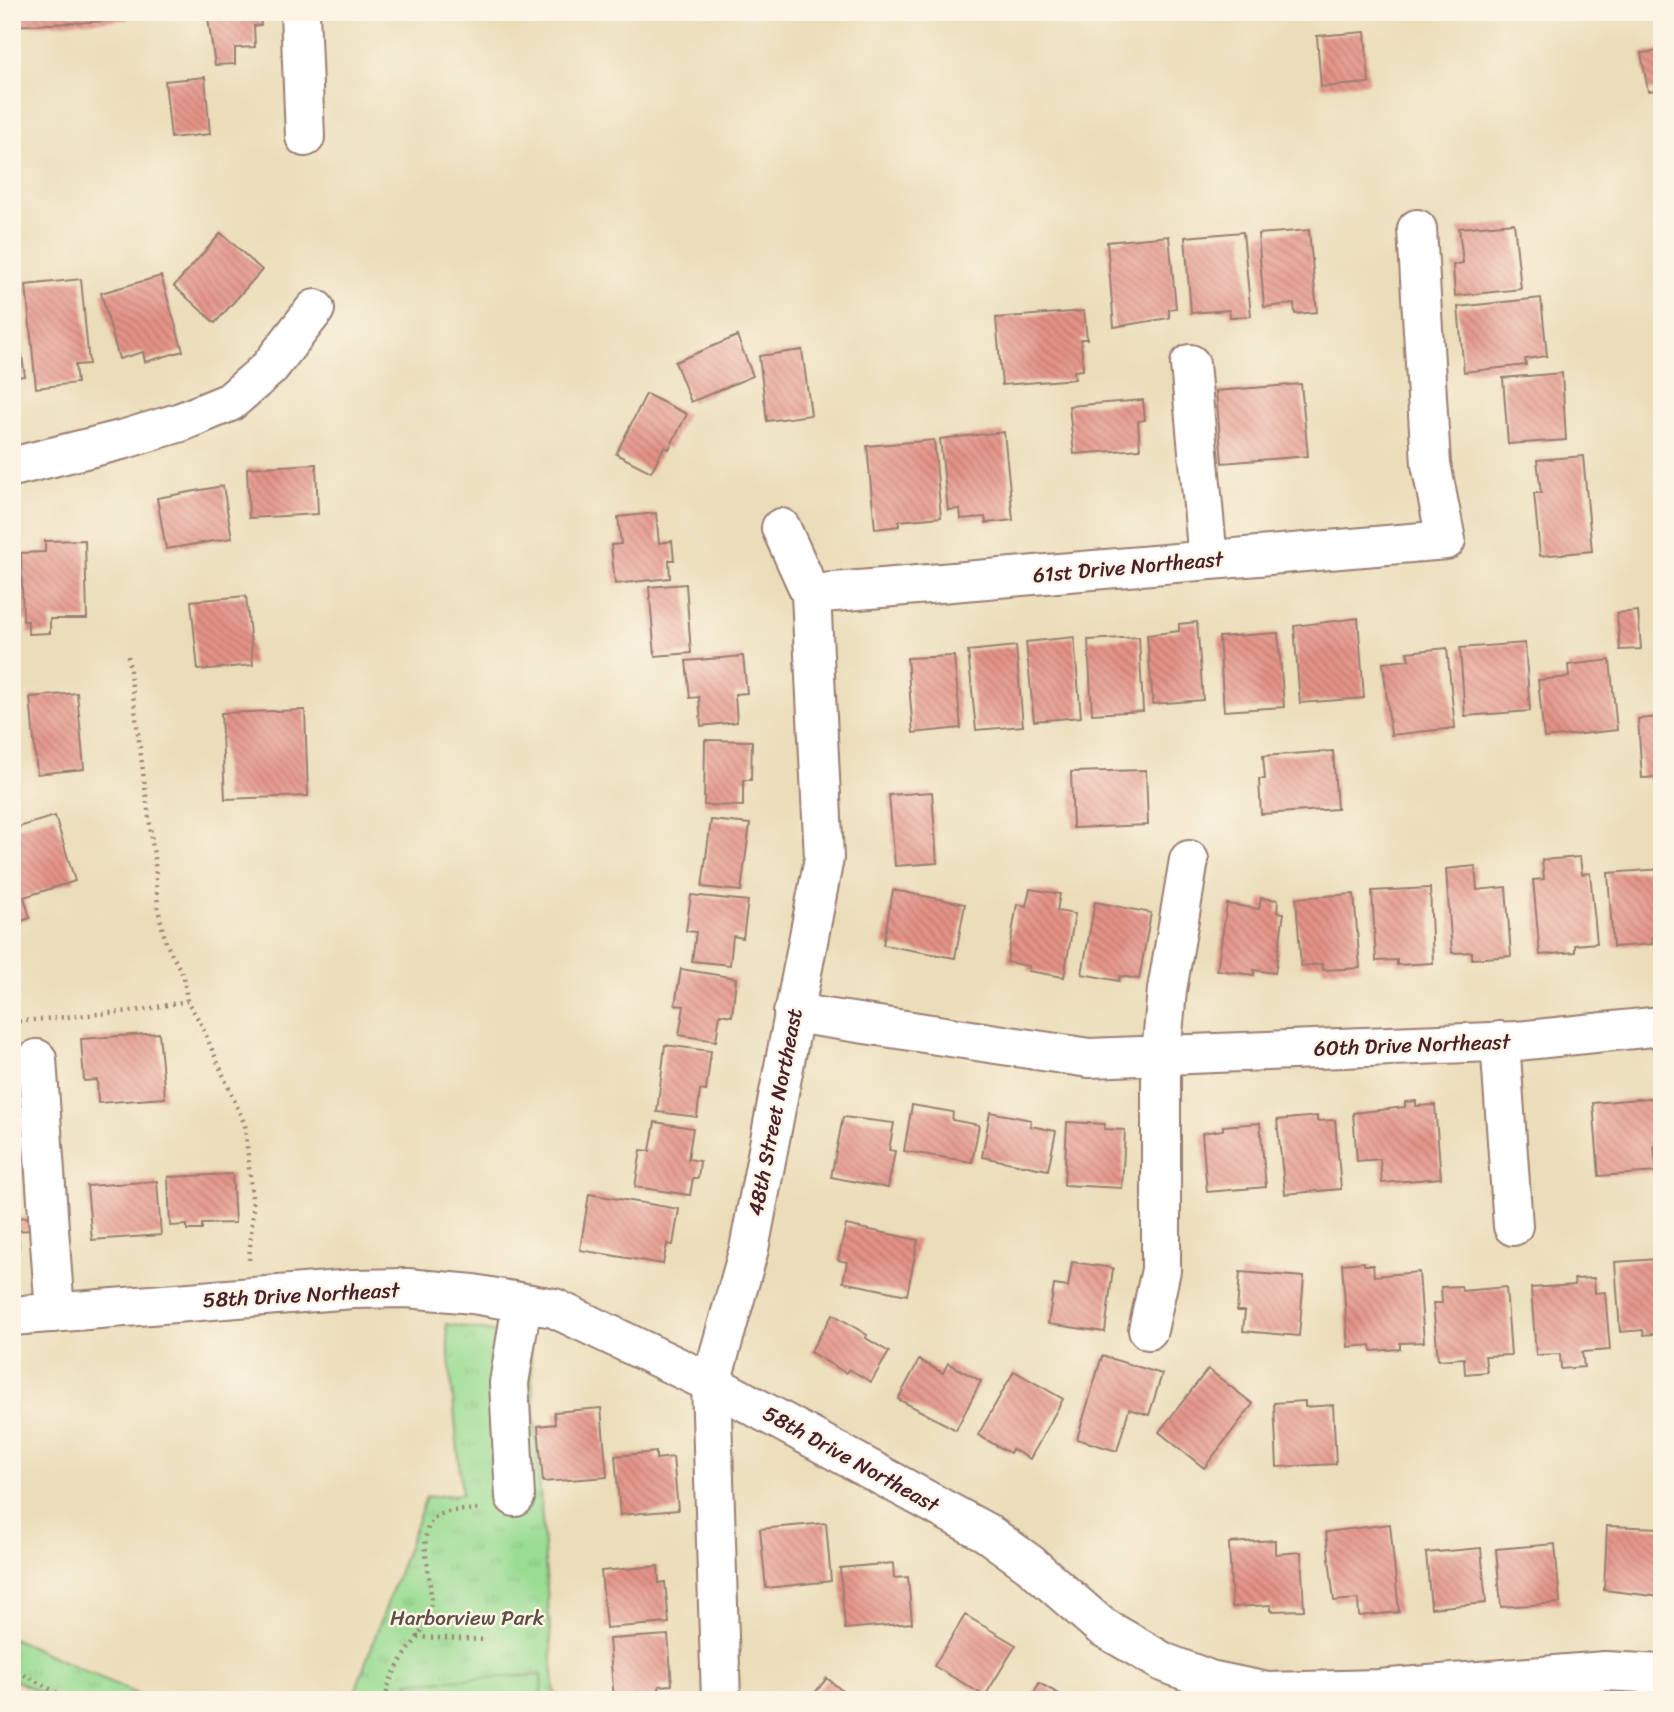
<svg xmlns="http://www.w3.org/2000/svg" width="1674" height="1712" font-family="Sriracha,sans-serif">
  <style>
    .grass { fill: url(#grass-tufts); stroke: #727e5f; stroke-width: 2 }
    .garden { fill: #99dc93; stroke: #727e5f; stroke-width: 2 }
    .building { fill: url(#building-back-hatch) }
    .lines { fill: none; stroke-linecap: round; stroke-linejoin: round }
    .minor-casing { stroke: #9a7e72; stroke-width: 42 }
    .path { stroke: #9a7e72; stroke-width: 4.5; stroke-dasharray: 2 5; stroke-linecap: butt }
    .minor { stroke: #fff; stroke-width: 38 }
    .labels { text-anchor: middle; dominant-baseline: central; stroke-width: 5; stroke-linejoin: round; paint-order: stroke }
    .street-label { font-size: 21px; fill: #4a1f2b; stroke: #fcf5e5 }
    .park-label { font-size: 21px; fill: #5e4e45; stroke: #fcf5e5 }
  </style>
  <defs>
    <pattern id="grass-tufts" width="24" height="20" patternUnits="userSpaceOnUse" patternTransform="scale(1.75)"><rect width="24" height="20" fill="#99dc93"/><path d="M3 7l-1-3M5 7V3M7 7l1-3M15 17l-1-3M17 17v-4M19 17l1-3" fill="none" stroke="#85bc7f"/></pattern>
    <pattern id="building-back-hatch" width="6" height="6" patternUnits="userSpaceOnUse" patternTransform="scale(1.75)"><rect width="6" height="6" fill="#e49387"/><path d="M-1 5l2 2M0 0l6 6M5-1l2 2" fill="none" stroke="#bb776f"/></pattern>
  </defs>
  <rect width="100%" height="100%" fill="#fcf5e5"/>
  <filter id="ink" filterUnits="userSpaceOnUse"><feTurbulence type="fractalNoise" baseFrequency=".0143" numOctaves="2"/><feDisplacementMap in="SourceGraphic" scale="14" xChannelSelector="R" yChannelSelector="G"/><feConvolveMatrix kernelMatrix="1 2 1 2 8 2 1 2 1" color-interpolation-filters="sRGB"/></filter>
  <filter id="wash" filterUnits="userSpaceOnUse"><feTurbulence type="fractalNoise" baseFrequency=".00686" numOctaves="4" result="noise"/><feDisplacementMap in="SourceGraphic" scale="28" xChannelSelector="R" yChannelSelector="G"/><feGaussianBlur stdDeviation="1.57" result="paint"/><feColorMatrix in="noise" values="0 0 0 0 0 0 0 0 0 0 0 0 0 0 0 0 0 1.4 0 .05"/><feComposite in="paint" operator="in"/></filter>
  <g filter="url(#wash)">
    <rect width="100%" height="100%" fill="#ebddb9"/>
    <path class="grass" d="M446,1324L529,1338L555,1700H352L426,1497L462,1494Z
      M12,1638L139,1695L140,1700H57L12,1679Z"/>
    <path class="garden" d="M541,1675L542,1700H409L408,1682Z"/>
    <g id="blocks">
      <path class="building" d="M12,12H127L128,20L12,26Z
        M207,12H260L261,25L254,26L255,47L235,48V64L215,65Z
        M1365,32L1369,83L1321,87L1317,36Z
        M1662,51V90L1648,91L1641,53Z
        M205,77L210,134L171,138L165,81Z
        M1514,223L1521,289L1455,296L1453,265L1463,263L1459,228Z
        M1309,230L1317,312L1295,314L1294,304L1264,307L1258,234Z
        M1243,232L1251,316L1230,317L1229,310L1191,313L1185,237Z
        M221,233L262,270L215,323L174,286Z
        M1169,236L1176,308L1169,309V318L1114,327L1107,242Z
        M161,276L183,351L145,362L143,352L119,359L101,293Z
        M81,279L89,364L75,365L77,383L36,388L26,285Z
        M12,290L25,376L12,377Z
        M1541,298L1547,356L1525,359L1526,365L1464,372L1458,307Z
        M1084,311L1087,339H1081L1083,370L1074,371L1075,379L1002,385L996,318Z
        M737,336L753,376L691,402L675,362Z
        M802,350L811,415L767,421L759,356Z
        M1562,373L1566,440L1508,444L1503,378Z
        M1301,384L1308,456L1222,463L1216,391Z
        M646,394L687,414L669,449L664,447L651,472L616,454Z
        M1143,400L1145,420L1138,421L1140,449L1074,454L1069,406Z
        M1004,432L1013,520L986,523L985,517L961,519L960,509L948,510L940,439Z
        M934,440L941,517L899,521V526L875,529L867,446Z
        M1583,456L1592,551L1540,556L1534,493H1541L1537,460Z
        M316,464L318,514L249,518L247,468Z
        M223,486L232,538L166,549L157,498Z
        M656,513L659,543L672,541L674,560H669L670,578L615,584L611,545L621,544L618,517Z
        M85,540L87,619H50V633L28,634V621H23L21,553L45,552V541Z
        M686,584L691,653L655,656L649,587Z
        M246,596L253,665L198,670L191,601Z
        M1638,611L1641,649L1620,650L1617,613Z
        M1358,618L1364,698L1300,703L1294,626Z
        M1197,622L1203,700L1153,704L1147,635L1179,631V624Z
        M1278,633L1284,707L1224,711L1219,637Z
        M1074,637L1081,717L1034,721L1026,642Z
        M1139,637L1143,711L1092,714L1088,640Z
        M1525,643L1530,711L1465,716L1460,648Z
        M1016,646L1023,726L976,730L968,651Z
        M1447,648L1455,728L1391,735L1383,663L1409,660L1407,652Z
        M743,656L747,693L735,694L737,722L701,726L699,697L690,698L686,661Z
        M954,656L961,728L913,733L907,658Z
        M1610,660L1617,730L1544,738L1538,680L1569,677L1568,665Z
        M77,693L84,769L37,774L30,697Z
        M305,710L308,796L225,799L221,713Z
        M1662,717V777L1642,778L1638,719Z
        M705,740L752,741L751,780H743V806L704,805Z
        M1333,751L1337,809L1261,814L1259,779H1265L1263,756Z
        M1146,770L1148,825L1073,828L1071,772Z
        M932,792L937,863L895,866L889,795Z
        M55,816L75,881L24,897L30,918L12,924V829Z
        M711,820L750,824L741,891L702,887Z
        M1580,857L1582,874L1590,873L1597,943L1575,945V952L1540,955L1533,880L1544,879L1542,860Z
        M1475,866L1477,890L1506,887L1511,956L1472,959V952L1452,953L1446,869Z
        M1662,869V937L1651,938L1652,944L1613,947L1608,873Z
        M1430,888L1433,963L1397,965V960L1376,961L1372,891Z
        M1030,889L1060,894L1057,911L1075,914L1064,977L1028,971L1029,966L1007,962L1017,904L1026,906Z
        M893,890L965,904L955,958L883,945Z
        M1354,894L1360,968L1323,970L1322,964L1301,966L1296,898Z
        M691,895L748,901L743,938L733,936L730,965L692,961L696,932L686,931Z
        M1261,898L1278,900L1277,912L1284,913L1275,973L1254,970V975L1217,970L1227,904L1259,909Z
        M1095,902L1151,913L1139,979L1120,976L1119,981L1082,974Z
        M681,969L736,978L732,1016L720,1014L716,1041L679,1035L684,1006L675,1005Z
        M159,1033L165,1098L98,1103L97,1080L84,1081L81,1039Z
        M665,1045L711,1051L706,1091L700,1090L697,1117L657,1112Z
        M1662,1097V1146H1654L1657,1172L1599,1176L1593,1103Z
        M1416,1101V1106L1435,1105L1441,1178L1382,1183L1380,1159L1357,1161L1353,1113L1405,1107V1102Z
        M912,1105L953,1112L952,1120L979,1125L972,1162L904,1151Z
        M990,1112L1031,1120L1030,1126L1056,1131L1048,1170L982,1157Z
        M1317,1116V1121L1335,1120L1341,1189L1285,1194L1277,1120Z
        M843,1117L894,1123L889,1150L895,1151L888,1188L831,1177Z
        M655,1122L693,1128L688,1159L700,1161L698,1178H693L690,1195L635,1187L641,1150L650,1151Z
        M1067,1122L1105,1124L1104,1129L1125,1130L1122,1188L1064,1185Z
        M1260,1123L1266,1187L1207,1192L1202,1133L1223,1130V1126Z
        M232,1174L235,1223L202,1224V1230H187V1225L170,1226L168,1177Z
        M157,1181L161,1235L92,1240L87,1186Z
        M589,1194L679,1209L673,1245L667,1244L663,1264L580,1250Z
        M16,1197L17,1218L28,1217L29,1230L18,1231L19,1248L12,1249V1198Z
        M846,1225L918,1240L907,1295L843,1282L847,1262L838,1260Z
        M1657,1249H1662V1333L1644,1335L1643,1330L1620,1332L1615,1262L1658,1259Z
        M1072,1262L1113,1268L1105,1332L1048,1324L1054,1285L1068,1287Z
        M1364,1262V1265H1373L1374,1276L1419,1272L1424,1342L1400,1343V1349L1372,1351L1371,1345L1348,1347L1342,1264Z
        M1240,1272L1304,1277L1299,1336L1243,1331L1245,1311H1237Z
        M1594,1278L1595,1293L1605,1292L1610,1350L1582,1352L1584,1367L1561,1369L1560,1354L1536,1355L1531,1288L1575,1285L1574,1279Z
        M1461,1286L1462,1291L1506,1287L1511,1355L1485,1356L1487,1372L1465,1374L1464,1358L1438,1360L1433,1303H1442L1441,1287Z
        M833,1314L867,1335L866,1338L889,1352L871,1382L849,1369L846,1373L810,1352Z
        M1102,1356L1162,1374L1149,1415L1129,1409L1117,1451L1077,1439Z
        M919,1360L943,1373L948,1363L981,1381L956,1430L898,1399Z
        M1208,1369L1253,1404L1204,1468L1159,1432Z
        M1014,1371L1063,1399L1030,1459L1012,1449L1010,1453L978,1435Z
        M1305,1401V1407L1333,1405L1336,1464L1277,1467L1274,1403Z
        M601,1408L607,1477L543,1482L538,1426L555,1424L554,1412Z
        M656,1452V1459L673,1457L678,1510L620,1515L615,1456Z
        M826,1523L831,1581L766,1588L760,1529Z
        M1390,1524L1399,1612L1359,1616L1358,1599L1334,1601L1326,1532Z
        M1607,1526L1662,1528V1597L1604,1590Z
        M1275,1540V1554L1301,1552L1304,1610L1271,1611V1605L1232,1607L1229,1543Z
        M1555,1544L1560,1603L1501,1607L1496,1549Z
        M1481,1548L1486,1603L1431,1608L1426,1553Z
        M893,1563L894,1578L908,1577L912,1623L845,1629L840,1568Z
        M658,1566L659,1583L665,1582L669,1623L606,1628L601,1571Z
        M965,1615L1016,1645L985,1696L934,1666Z
        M668,1635L672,1685L659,1686L660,1700H614L609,1639Z
        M827,1678L853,1700H809Z
        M1039,1683L1070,1700H1030Z"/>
    </g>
  </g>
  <g filter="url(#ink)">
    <use href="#blocks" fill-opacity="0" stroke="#9a7e72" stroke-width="2"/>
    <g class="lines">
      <defs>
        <path id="minor" d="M300,12L305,137
          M1190,364L1208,560
          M12,467L125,439L181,422L230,402L269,368L315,309
          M811,594L1446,540L1431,464L1417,229
          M793,1013L1089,1058L1517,1041L1662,1026
          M1500,1041L1513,1226
          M37,1059L55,1313
          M12,1316L353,1289L407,1288L473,1294L554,1308L711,1383L987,1533L1030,1564L1101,1626L1163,1662L1210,1680L1268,1692L1378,1689L1605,1671L1662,1674
          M1148,1330L1161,1270V1055L1167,990L1189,860
          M515,1497L509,1383L522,1303
          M721,1700L711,1383L749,1249L824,858L811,594L781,528"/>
      </defs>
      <use href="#minor" class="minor-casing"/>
      <path class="path" d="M128,656L155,864L158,909L166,943L184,977L187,1001L200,1022L245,1125L253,1208L249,1261
        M12,1022L142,1010L187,1001
        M417,1637L487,1640
        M12,1668L70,1700
        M386,1700C388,1665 420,1645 429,1613C437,1587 416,1543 431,1522C440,1508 467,1511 482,1509"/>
      <use href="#minor" class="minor"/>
    </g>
  </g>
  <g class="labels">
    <g class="street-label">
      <text transform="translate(1128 567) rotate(-5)">61st Drive Northeast</text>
      <text transform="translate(1412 1045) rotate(-2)">60th Drive Northeast</text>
      <text transform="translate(775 1112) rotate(-79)">48th Street Northeast</text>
      <text transform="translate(301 1295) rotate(-3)">58th Drive Northeast</text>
      <text transform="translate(851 1459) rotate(29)">58th Drive Northeast</text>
    </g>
    <g class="park-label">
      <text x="467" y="1618">Harborview Park</text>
    </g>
  </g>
  <rect width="1674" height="1712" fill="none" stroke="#fcf5e5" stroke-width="42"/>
</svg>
